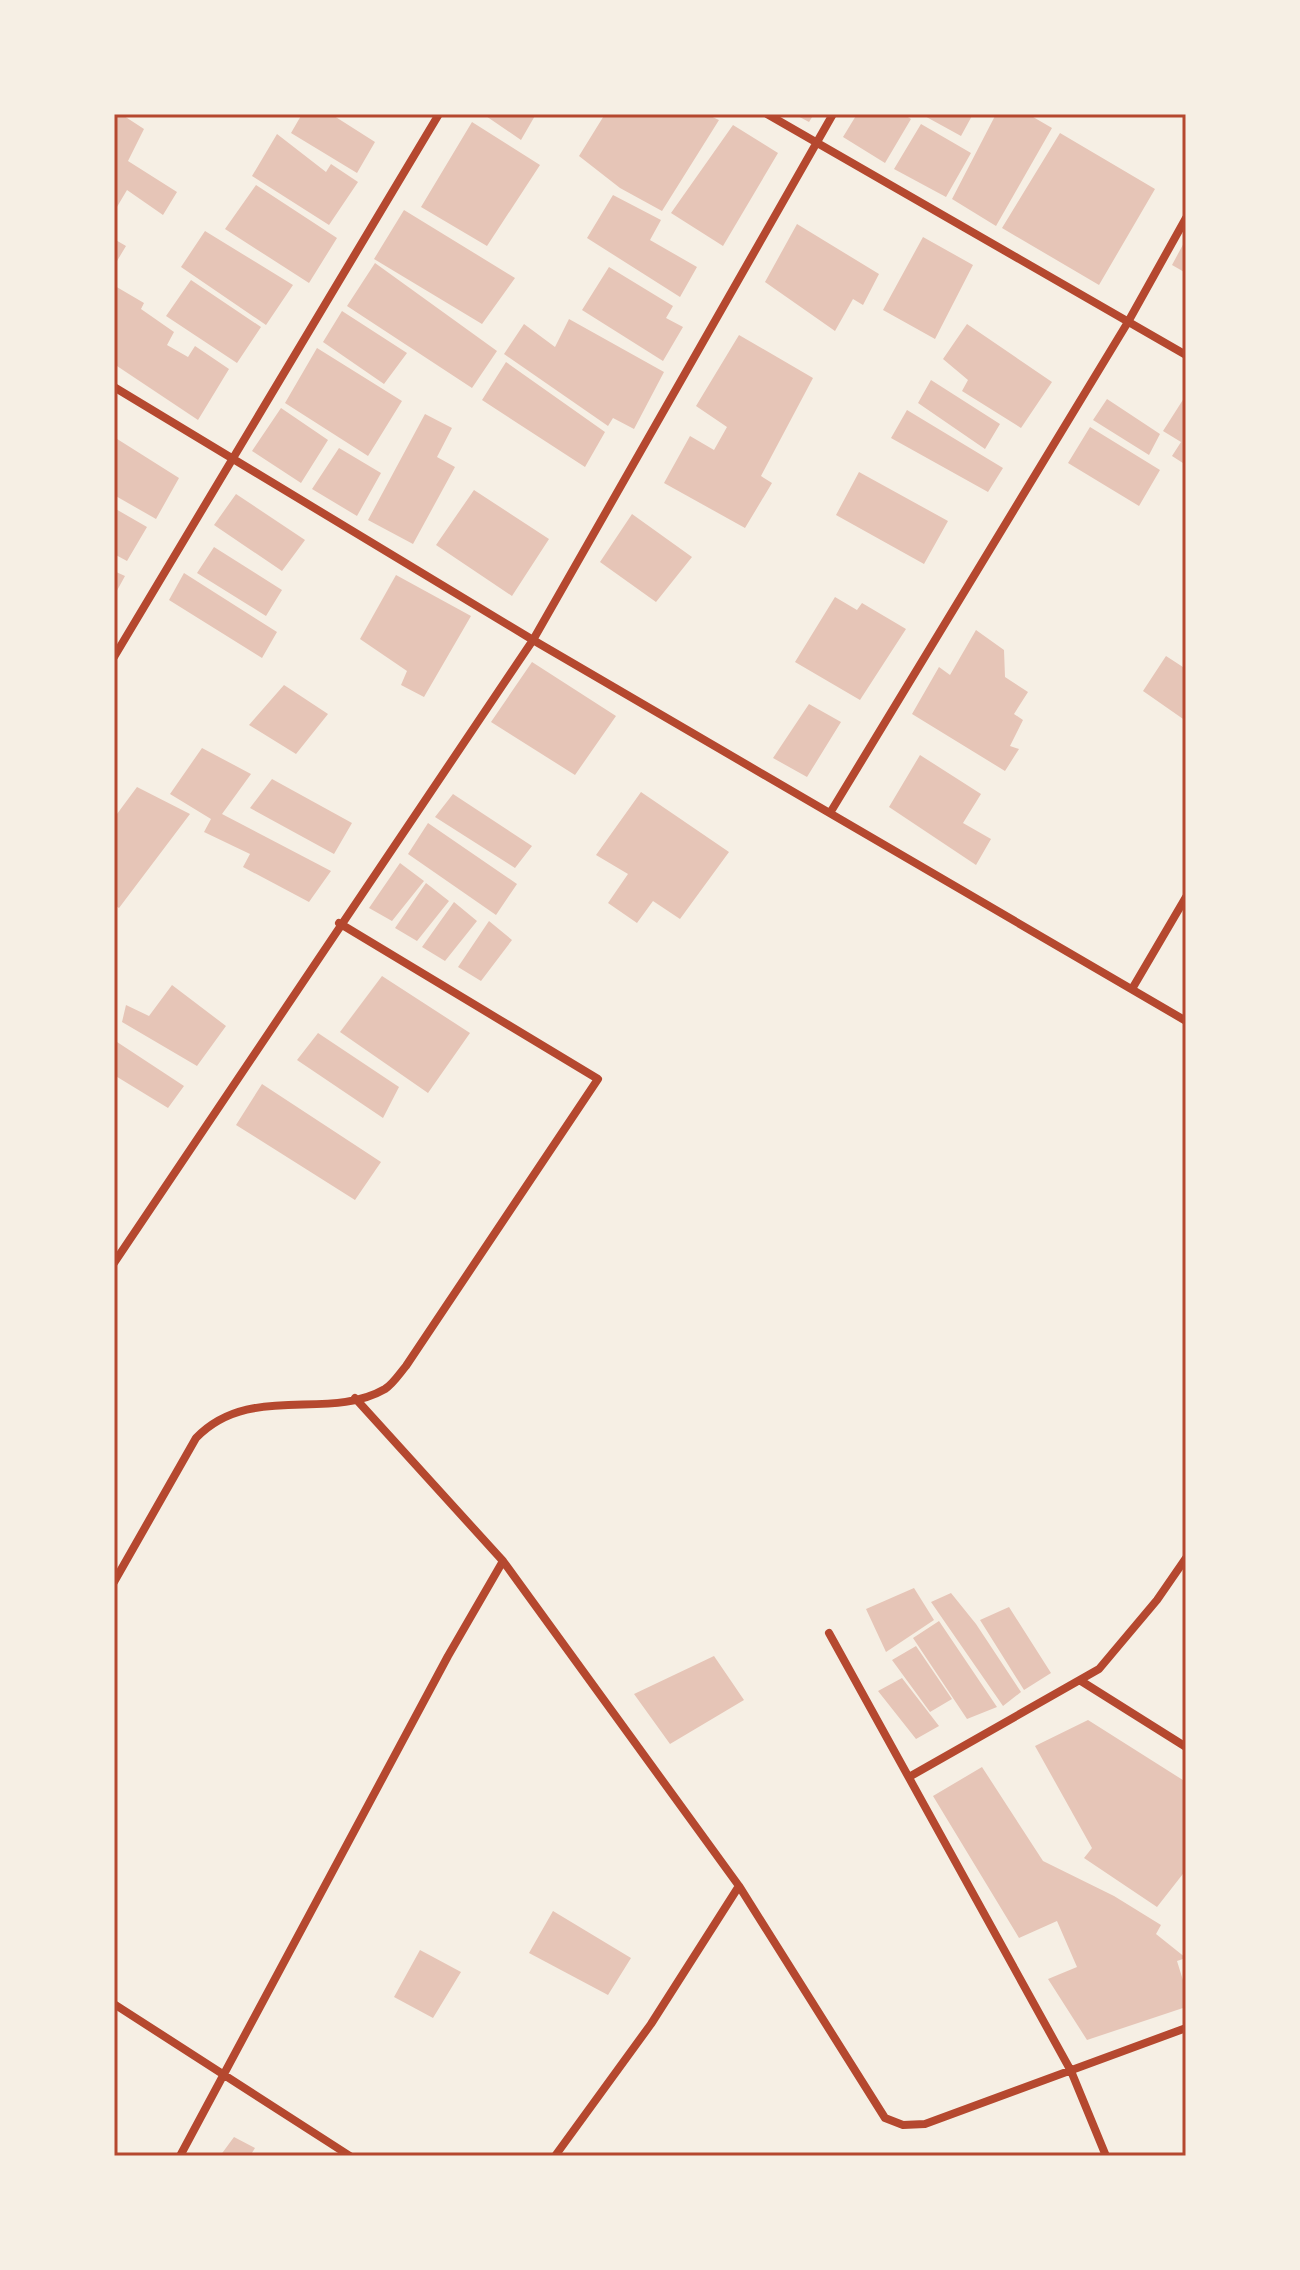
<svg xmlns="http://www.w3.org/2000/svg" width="1300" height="2270" font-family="Cabin,sans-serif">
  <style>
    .building { fill: #e6c5b7 }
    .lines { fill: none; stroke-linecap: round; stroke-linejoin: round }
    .minor { stroke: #b5482f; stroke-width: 8 }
    .neatline { fill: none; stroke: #b5482f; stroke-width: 3 }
  </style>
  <rect width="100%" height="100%" fill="#f6efe4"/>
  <path class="building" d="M114,114H121L144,129L128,161L177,192L163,215L127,190L114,212Z
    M302,114H331L375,142L357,173L291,133Z
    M483,114H536L521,140Z
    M605,114H706L719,120L662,211L620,188L579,156Z
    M794,114H814L809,122Z
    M857,114H903L911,119L885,163L843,137Z
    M921,114H973L961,136Z
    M996,114H1028L1052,128L996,226L952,199Z
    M472,122L540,165L487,246L421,207Z
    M921,124L971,153L946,197L894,169Z
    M733,125L778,153L723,246L671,213Z
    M1060,133L1155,189L1099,285L1002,228Z
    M277,134L326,172L331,164L358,182L329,225L252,176Z
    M256,185L337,238L309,283L225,229Z
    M613,195L661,220L650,240L697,267L680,297L587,238Z
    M404,210L515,278L482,324L374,259Z
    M797,224L879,274L863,305L853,299L835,331L765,282Z
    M205,231L293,285L266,325L181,267Z
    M923,237L973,265L935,339L883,310Z
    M114,239L126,246L114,266Z
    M1186,239V273L1172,265Z
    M375,263L497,351L472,388L347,306Z
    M609,267L673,306L666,318L683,327L663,361L582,310Z
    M191,280L261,327L237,363L166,316Z
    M115,286L144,303L141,309L174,332L167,345L188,357L195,346L229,369L198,420L114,364Z
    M342,311L407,353L384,384L323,342Z
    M569,319L664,372L634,429L613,418L608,426L504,354L524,324L555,347Z
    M967,324L1052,382L1021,428L962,391L968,380L943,359Z
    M739,335L813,378L761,476L772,483L745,528L664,483L690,436L714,450L727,427L696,406Z
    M317,348L402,401L368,456L285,403Z
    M506,362L605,432L585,467L482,400Z
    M931,380L1000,424L985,449L918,403Z
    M1186,395V465L1172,456L1181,442L1163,431Z
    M1107,399L1160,434L1149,455L1093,420Z
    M281,408L328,440L301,483L252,451Z
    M907,410L1003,468L988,492L891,438Z
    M425,414L452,428L437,457L455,467L413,544L368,520Z
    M1090,427L1160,470L1139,506L1068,463Z
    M114,437L179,478L156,519L114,495Z
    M339,448L381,473L357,516L312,489Z
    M859,472L948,521L924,564L836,515Z
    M474,490L549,539L512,596L436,545Z
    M236,494L305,540L282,571L214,525Z
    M114,508L147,527L127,561L114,554Z
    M632,514L692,557L656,602L600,562Z
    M214,547L282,590L266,616L197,573Z
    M114,571L125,576L114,596Z
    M184,573L277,632L262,658L169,600Z
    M396,575L471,616L424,697L401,685L407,671L360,639Z
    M835,597L857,610L862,603L906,629L860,700L795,662Z
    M976,630L1004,650L1005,677L1028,692L1014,714L1023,720L1010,746L1019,749L1005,771L912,714L939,667L950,675Z
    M1166,656L1186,669V721L1143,691Z
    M532,662L616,716L575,775L491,722Z
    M284,685L328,714L296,754L249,725Z
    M809,704L841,722L807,777L773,758Z
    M202,748L251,774L222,814L331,871L309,902L243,867L250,854L204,832L211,819L170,794Z
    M920,755L981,794L963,823L991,839L976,865L889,807Z
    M272,779L352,823L334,854L250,808Z
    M137,787L190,814L119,908L114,905V818Z
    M641,792L729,852L680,919L653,901L637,923L608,903L628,874L596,855Z
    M453,794L532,846L515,868L435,817Z
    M428,823L517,884L496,915L408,854Z
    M400,863L424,881L392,921L369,908Z
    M426,883L449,901L417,941L395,928Z
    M454,902L477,921L445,961L422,947Z
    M489,921L512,940L481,981L458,967Z
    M382,976L470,1033L428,1093L340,1032Z
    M172,985L226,1026L197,1066L122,1022L126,1005L149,1016Z
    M318,1033L399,1087L383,1118L297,1060Z
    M114,1040L184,1086L168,1108L114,1075Z
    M262,1084L381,1162L355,1200L236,1125Z
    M914,1588L934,1620L886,1652L866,1609Z
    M951,1593L976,1624L1021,1692L1003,1706L931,1602Z
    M1009,1607L1051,1673L1024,1690L980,1620Z
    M939,1621L997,1707L967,1719L913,1638Z
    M916,1646L952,1699L930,1712L892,1660Z
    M714,1656L744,1700L670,1744L634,1694Z
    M902,1678L939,1726L916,1739L878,1691Z
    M1088,1720L1186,1782V1870L1157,1907L1084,1858L1092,1848L1035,1746Z
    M982,1767L1043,1861L1114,1896L1161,1925L1156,1934L1186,1958L1177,1961L1186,1990V2007L1087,2040L1048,1979L1077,1967L1057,1921L1019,1938L933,1796Z
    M553,1911L631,1958L608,1995L529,1953Z
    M420,1950L461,1972L433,2018L394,1997Z
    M234,2137L255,2148L250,2156H220Z"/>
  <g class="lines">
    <path class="minor" d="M767,114L1186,355
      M114,387L533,640L1186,1021
      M114,657L439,114
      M830,813L1128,322L1186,218
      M1132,989L1186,897
      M114,1263L533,640L833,114
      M355,1398L503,1561L739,1886L885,2118L903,2125L925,2124L1186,2028
      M114,1582L196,1438C250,1382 328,1422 385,1389C393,1384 400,1373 406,1366L598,1079L339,923
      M829,1633L1071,2071L1106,2156
      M1081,1681L1186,1747
      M909,1777L1099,1669L1157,1600L1186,1558
      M114,2004L350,2156
      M180,2156L448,1656L503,1561
      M555,2156L651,2024L739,1886"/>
  </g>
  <rect width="1300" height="2270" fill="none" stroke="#f6efe4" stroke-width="232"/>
  <rect x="116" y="116" width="1068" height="2038" class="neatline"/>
</svg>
